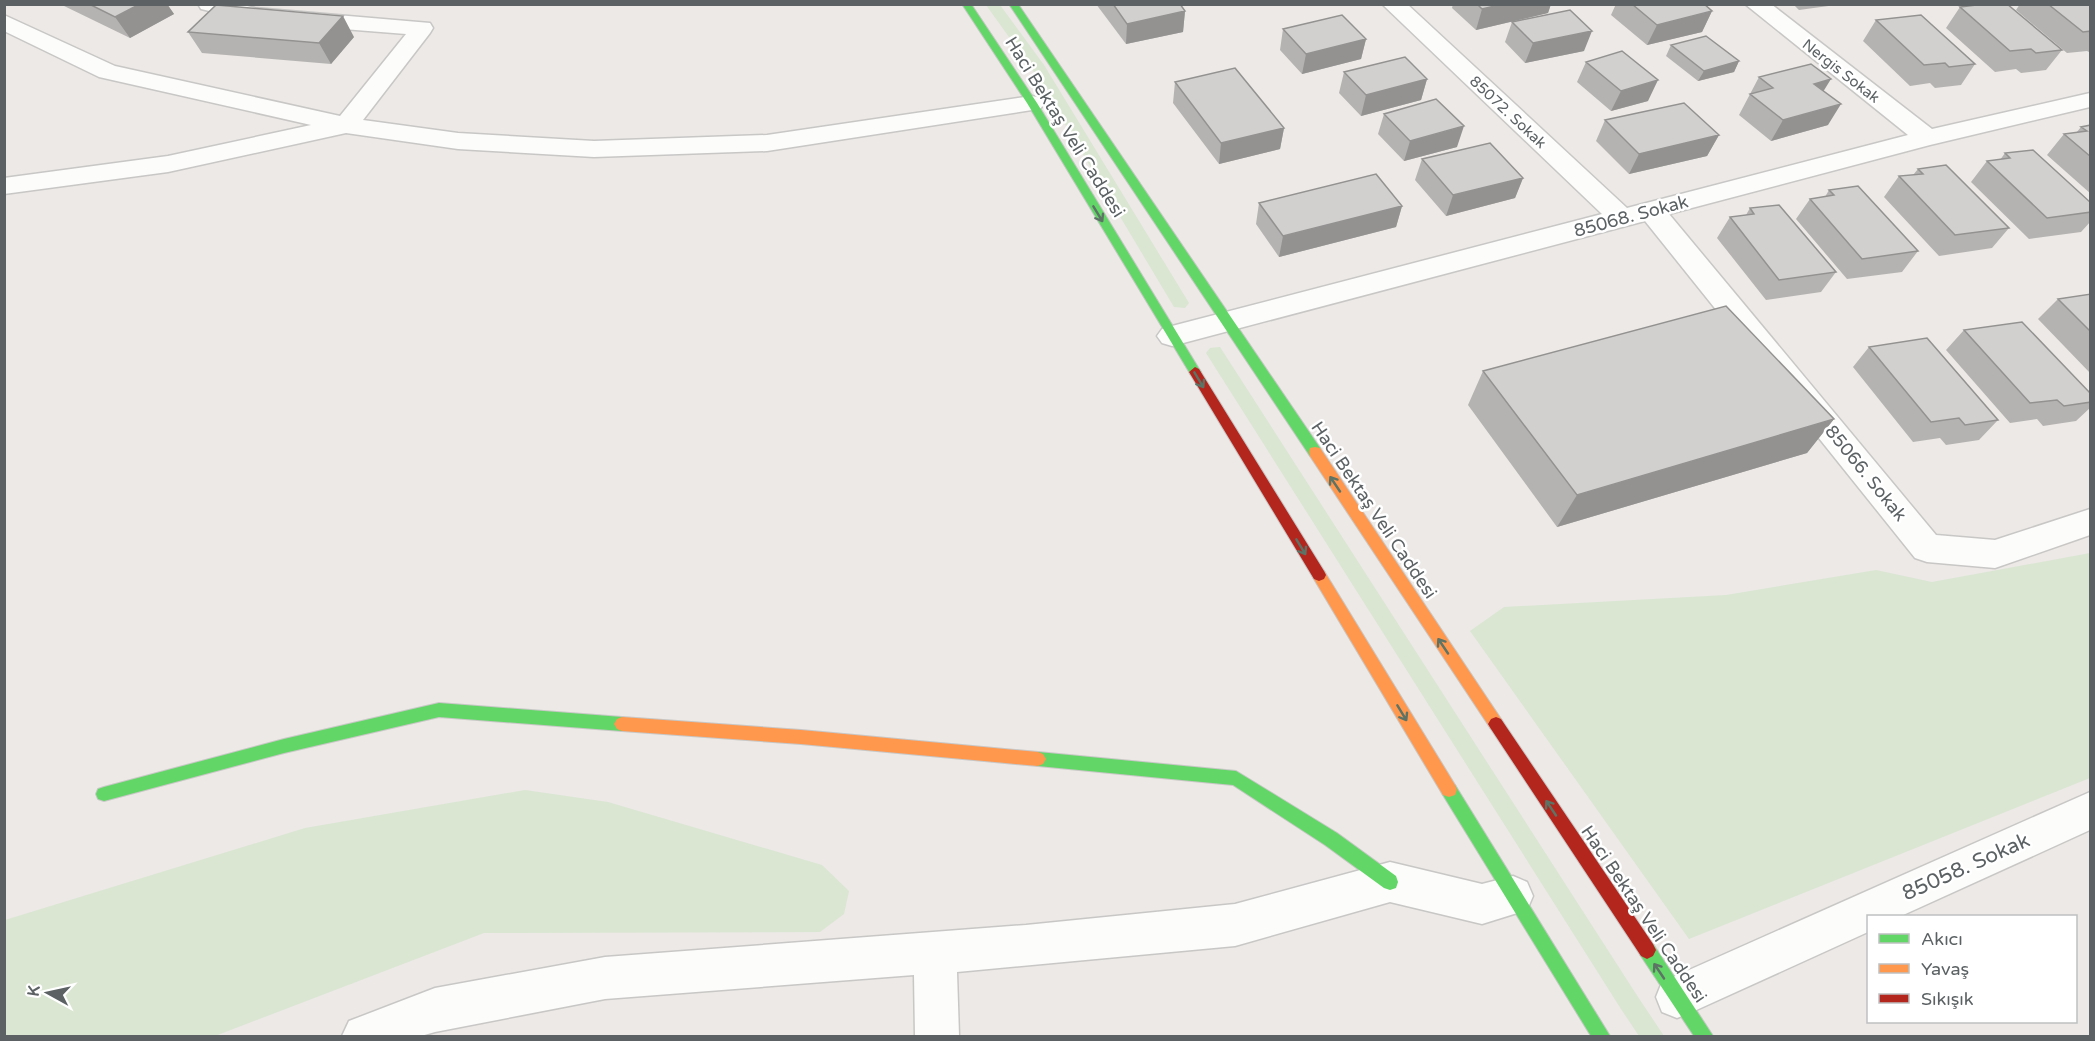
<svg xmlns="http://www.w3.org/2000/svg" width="2095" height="1041" font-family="'Varela Round',sans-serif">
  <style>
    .green { fill: #dae6d2 }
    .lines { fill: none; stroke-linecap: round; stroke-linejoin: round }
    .street-casing { stroke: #c8c7c6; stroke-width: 3 }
    .fast-casing { stroke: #c8c7c6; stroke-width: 2 }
    .slow-casing { stroke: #c8c7c6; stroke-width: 2 }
    .jam-casing { stroke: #c8c7c6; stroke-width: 2 }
    .street { fill: #fcfcfb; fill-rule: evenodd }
    .fast { fill: #63d668; fill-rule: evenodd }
    .slow { fill: #ff974d; fill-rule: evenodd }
    .jam { fill: #b3261e; fill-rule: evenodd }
    .wall { fill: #b5b3b2 }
    .shaded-wall { fill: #939291 }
    .building { fill: #d2d0cf; stroke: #939291; stroke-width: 1.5 }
    .oneway { stroke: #5d7365 }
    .labels { text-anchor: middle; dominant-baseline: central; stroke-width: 5; stroke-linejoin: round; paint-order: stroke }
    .far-street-label { font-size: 15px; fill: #5c6264; stroke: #fff }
    .street-label { font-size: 18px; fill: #5c6264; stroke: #fff }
    .near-street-label { font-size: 21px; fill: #5c6264; stroke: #fff }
  </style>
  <rect width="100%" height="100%" fill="#ece9e6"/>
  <path class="green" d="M986,5H1000L1044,65L1189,303L1185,308L1174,307L1032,69Z
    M1220,347L1638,997L1664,1036H1639L1621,1009L1206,353L1210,348Z
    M2090,553V778L1689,939L1470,631L1504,607L1726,595L1876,570L1932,582Z
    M525,790L608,802L822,865L849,891L844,914L820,932L484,933L215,1036H5V920L305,828Z"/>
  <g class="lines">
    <defs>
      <path id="street" d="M198,4H239L255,8L430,23L433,28L430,33L363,120L458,133L594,141L767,135L1032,96L1041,98L1044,103L1041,108L1032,110L767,151L594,157L458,149L346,133L168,172L4,194V178L168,156L311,125L99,77L4,31V15L115,66L340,116L406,34L255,22L201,9Z
        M1382,4H1407L1627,208L1908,135L1745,4H1771L1932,129L2090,93V107L1930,145L1669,214L1936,535L1995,540L2090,509V535L1995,568L1927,562L1915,558L1645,221L1172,346L1162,343L1157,336L1162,329L1172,326L1602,214Z
        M2090,792V830L1901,916H1868V932L1692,1012L1677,1018L1662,1012L1656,997L1662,982Z
        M1390,862L1482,884L1513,876L1527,882L1533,896L1527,910L1482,924L1390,902L1235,946L957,972L959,1036H915L914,975L605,999L435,1032L421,1036H342L349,1021L435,988L605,957L1026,925L1235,904Z"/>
      <path id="fast" d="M962,4H971L1037,103L1199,369L1201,372L1199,375H1191L1027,103Z
        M1009,4H1018L1320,448L1321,452L1320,456H1310Z
        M439,703L622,717L627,719L630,724L627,729L622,731L439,717L284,753L104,801L98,799L96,794L98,789L104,787L284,739Z
        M1038,752L1236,771L1337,833L1396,876L1398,882L1396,888L1390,890L1384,888L1325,845L1233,785L1038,766L1033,764L1030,759L1033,754Z
        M1449,783L1455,785L1610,1036H1591L1443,795L1441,790L1443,785Z
        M1647,941L1653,944L1713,1036H1694L1641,956L1638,950L1641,944Z"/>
      <path id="slow" d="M1315,447L1320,448L1501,719L1504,724L1501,729L1496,731L1491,729L1310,456L1309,452L1310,448Z
        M1319,569L1324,571L1455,785L1457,790L1455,795L1449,797L1443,795L1314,579L1312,575L1314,571Z
        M622,717L801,730L1038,752L1043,754L1046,759L1043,764L1038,766L801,744L622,731L617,729L614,724L617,719Z"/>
      <path id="jam" d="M1195,367L1199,369L1324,571L1326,575L1324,579L1319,581L1314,579L1189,372Z
        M1496,717L1501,719L1653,944L1656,950L1653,956L1647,959L1641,956L1491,729L1488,724L1491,719Z"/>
    </defs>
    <use href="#street" class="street-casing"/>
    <use href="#fast" class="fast-casing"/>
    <use href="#slow" class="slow-casing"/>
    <use href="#jam" class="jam-casing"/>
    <use href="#street" class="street"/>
    <use href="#fast" class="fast"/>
    <use href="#slow" class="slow"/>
    <use href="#jam" class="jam"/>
  </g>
  <path class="wall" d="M60,4H167L174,14L130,38Z
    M1096,4H1180L1185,11L1183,32L1126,44Z
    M1453,4H1551L1548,13L1476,30L1452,8Z
    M1616,4H1704L1712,11L1702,32L1647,45L1611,15Z
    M1793,4H1843L1799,10Z
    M2020,4H2091V53L2087,51L2067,53L2016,10Z
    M1960,7L2062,50L2046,70L2021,73L2016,69L1995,72L1946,28Z
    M1876,20L1975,64L1961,85L1935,88L1930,83L1910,86L1863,41Z
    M1512,22L1584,51L1525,63L1505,42Z
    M1283,29L1366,39L1361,59L1302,74L1280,50Z
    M188,32L354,37L331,64L202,53Z
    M1671,45L1739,61L1734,72L1698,81L1666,56Z
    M1586,62L1648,101L1611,111L1577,82Z
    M1344,72L1427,79L1421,100L1361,116L1339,93Z
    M1759,77L1828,125L1771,141L1739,115Z
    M1175,82L1284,128L1280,149L1219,164L1173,103Z
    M1384,114L1457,147L1404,161L1378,134Z
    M1605,120L1719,135L1707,156L1629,174L1596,141Z
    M2091,125V194L2047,155L2064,134L2076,133L2081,127Z
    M2005,153L2091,203V221L2081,232L2029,239L1971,182L1987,161L2000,160Z
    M1422,159L1523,178L1515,198L1446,216L1415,180Z
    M1918,169L2009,228L1992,248L1939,256L1884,197L1899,176L1913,175Z
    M1829,190L1918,251L1902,272L1847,279L1796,219L1810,199L1825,197Z
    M1259,203L1402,206L1396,227L1279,257L1256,224Z
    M1750,208L1836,272L1821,292L1766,300L1717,238L1730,217L1746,215Z
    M2091,294V374L2038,319L2058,299Z
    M1964,330L2091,394V407L2076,421L2043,426L2037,419L2010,423L1946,350Z
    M1869,347L1998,420L1979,440L1946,445L1940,438L1913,442L1853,367Z
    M1483,371L1834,419L1807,453L1557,527L1468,405Z"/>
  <path class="shaded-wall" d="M140,4H167L174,14L130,38L115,17Z
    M1503,4H1551L1548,13L1476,30L1482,9Z
    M1185,11L1183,32L1126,44L1127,24Z
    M1712,11L1702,32L1647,45L1657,25Z
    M343,16L354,37L331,64L319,43Z
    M1592,31L1584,51L1525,63L1533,43Z
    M1366,39L1361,59L1302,74L1306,54Z
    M1739,61L1734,72L1698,81L1704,71Z
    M1427,79L1421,100L1361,116L1366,95Z
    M1831,79L1818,100L1814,84Z
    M1658,80L1648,101L1611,111L1621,91Z
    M1841,104L1828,125L1771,141L1783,120Z
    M1464,126L1457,147L1404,161L1410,141Z
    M1284,128L1280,149L1219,164L1221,143Z
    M1719,135L1707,156L1629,174L1639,154Z
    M1523,178L1515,198L1446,216L1453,195Z
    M1402,206L1396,227L1279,257L1283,236Z
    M1834,419L1807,453L1557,527L1577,495Z"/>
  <path class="building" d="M89,4H140L115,17Z
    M1113,4H1180L1185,11L1127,24Z
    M1477,4H1503L1482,9Z
    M1632,4H1704L1712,11L1657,25Z
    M1985,4H2007L2062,50L2036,53L2031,49L2010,51L1960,7Z
    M2048,4H2091V31L2083,32Z
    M216,5L343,16L319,43L188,32Z
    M1570,10L1592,31L1533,43L1512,22Z
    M1342,15L1366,39L1306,54L1283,29Z
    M1921,15L1975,64L1949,67L1945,63L1924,65L1876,20Z
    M1706,36L1739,61L1704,71L1671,45Z
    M1622,51L1658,80L1621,91L1586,62Z
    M1405,57L1427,79L1366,95L1344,72Z
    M1811,64L1831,79L1814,84L1841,104L1783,120L1750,94L1773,88L1759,77Z
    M1235,68L1284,128L1221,143L1175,82Z
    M1436,99L1464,126L1410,141L1384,114Z
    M1684,103L1719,135L1639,154L1605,120Z
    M2091,125V157L2064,134L2087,131L2081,127Z
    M1490,143L1523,178L1453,195L1422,159Z
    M2033,150L2091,203V212L2047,218L1987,161L2010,158L2005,153Z
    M1946,165L2009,228L1955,235L1899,176L1923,174L1918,169Z
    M1376,174L1402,206L1283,236L1259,203Z
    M1858,186L1918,251L1862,259L1810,199L1834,195L1829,190Z
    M1779,205L1836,272L1779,280L1730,217L1754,214L1750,208Z
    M2091,294V332L2058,299Z
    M1726,306L1834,419L1577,495L1483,371Z
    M2022,322L2091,394V402L2064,406L2057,400L2030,403L1964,330Z
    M1927,338L1998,420L1965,425L1959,418L1931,422L1869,347Z"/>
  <defs><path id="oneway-shaft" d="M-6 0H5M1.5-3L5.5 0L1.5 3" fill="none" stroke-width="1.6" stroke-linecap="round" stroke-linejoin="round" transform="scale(1.5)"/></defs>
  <g class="oneway">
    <use href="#oneway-shaft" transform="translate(1098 214) rotate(59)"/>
    <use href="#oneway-shaft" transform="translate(1199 380) rotate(59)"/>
    <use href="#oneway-shaft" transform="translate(1335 484) rotate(-124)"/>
    <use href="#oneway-shaft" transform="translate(1301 547) rotate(59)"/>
    <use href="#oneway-shaft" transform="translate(1443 646) rotate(-124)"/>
    <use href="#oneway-shaft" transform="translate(1402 713) rotate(59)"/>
    <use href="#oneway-shaft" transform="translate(1551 808) rotate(-124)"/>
    <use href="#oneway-shaft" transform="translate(1659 971) rotate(-124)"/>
  </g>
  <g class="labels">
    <g class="far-street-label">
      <text transform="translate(1841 71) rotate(38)">Nergis Sokak</text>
      <text transform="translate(1508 112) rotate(43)">85072. Sokak</text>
    </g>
    <g class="street-label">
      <text transform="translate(1065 127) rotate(58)">Haci Bektaş Veli Caddesi</text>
      <text transform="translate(1631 216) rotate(-15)">85068. Sokak</text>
      <text transform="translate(1866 473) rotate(51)">85066. Sokak</text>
      <text transform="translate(1374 510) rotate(56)">Haci Bektaş Veli Caddesi</text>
      <text transform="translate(1644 914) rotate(56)">Haci Bektaş Veli Caddesi</text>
    </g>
    <g class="near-street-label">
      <text transform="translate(1966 867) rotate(-24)">85058. Sokak</text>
    </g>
  </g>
  <rect width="2095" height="1041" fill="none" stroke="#5c6264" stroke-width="12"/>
  <rect x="1867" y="915" width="210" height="108" fill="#ffffff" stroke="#bec0c1" stroke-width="1.5"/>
  <rect x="1879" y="934" width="30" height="9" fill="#63d668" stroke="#bec0c1" stroke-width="1.5"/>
  <text x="1921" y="945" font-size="18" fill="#5c6264">Akıcı</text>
  <rect x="1879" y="964" width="30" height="9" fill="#ff974d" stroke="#bec0c1" stroke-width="1.5"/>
  <text x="1921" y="975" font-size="18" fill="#5c6264">Yavaş</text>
  <rect x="1879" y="994" width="30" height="9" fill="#b3261e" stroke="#bec0c1" stroke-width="1.5"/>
  <text x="1921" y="1005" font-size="18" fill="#5c6264">Sıkışık</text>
  <g transform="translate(48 993) rotate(278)" stroke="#ffffff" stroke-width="4.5" paint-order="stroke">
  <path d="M0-4.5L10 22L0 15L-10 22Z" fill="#5c6264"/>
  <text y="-9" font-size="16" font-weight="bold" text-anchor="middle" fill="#5c6264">K</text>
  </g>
</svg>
